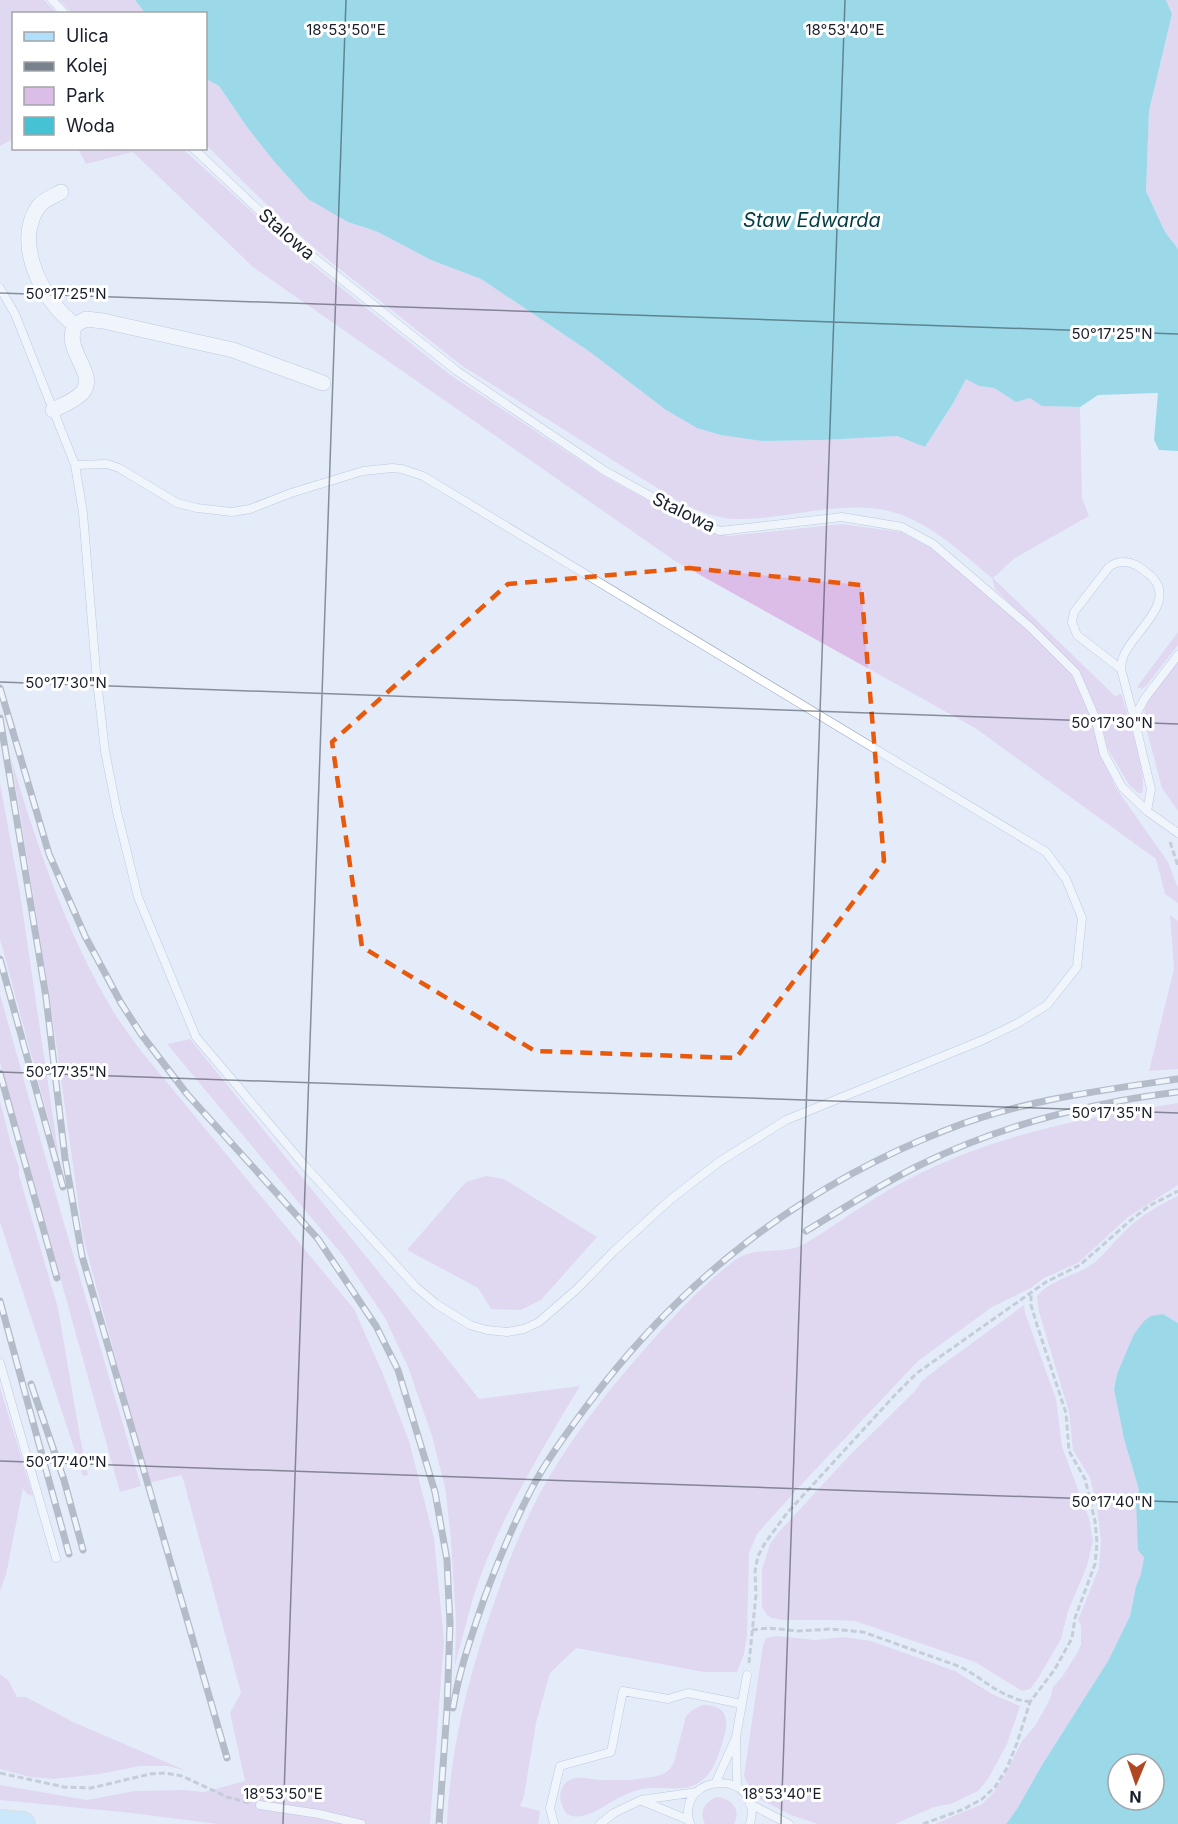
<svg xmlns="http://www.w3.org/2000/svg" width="1178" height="1824" font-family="Inter,sans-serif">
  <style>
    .green { fill: #dcbde7 }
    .water { fill: #45c2d3; fill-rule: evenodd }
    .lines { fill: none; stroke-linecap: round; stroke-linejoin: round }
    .lane-casing { stroke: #8d9dbc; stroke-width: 9 }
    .street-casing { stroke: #8d9dbc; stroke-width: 16 }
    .primary-casing { stroke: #cccdd0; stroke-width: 26 }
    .path { stroke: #9fa6b3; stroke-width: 3; stroke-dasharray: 6 3; stroke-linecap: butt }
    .lane { stroke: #fff; stroke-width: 8 }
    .street { stroke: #fff; stroke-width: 15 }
    .primary { stroke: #b0dffb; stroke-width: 24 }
    .rail-casing { stroke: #7a818e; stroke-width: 7 }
    .rail { stroke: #fff; stroke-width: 4.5; stroke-dasharray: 14; stroke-linecap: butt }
    .marked { fill: none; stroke: #e8590c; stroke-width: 4.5; stroke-dasharray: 12 8; stroke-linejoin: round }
    .ticks { fill: none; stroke: #171d29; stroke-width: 1.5; stroke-opacity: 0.45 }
    .labels { text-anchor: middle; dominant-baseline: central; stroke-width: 6; stroke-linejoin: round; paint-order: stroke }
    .street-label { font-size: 18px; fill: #171d29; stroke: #fff }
    .water-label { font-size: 20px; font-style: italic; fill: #003c43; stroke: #fff }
    .ticks-label { font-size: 15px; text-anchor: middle; fill: #171d29; stroke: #fff; stroke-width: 6; stroke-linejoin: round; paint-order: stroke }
  </style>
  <rect width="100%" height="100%" fill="#e4ecf9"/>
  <path class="green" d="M0,0H44L57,13L14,14L13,139L0,146Z
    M59,0H135L145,13H72Z
    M1166,0H1178V249L1165,232L1146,191L1149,111L1172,14Z
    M206,79L219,86L247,127L273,160L348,222L378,232L431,260L481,279L590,352L666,410L697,428L762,441L823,440L897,436L925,447L952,405L966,378L979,386L994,388L1015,401L1030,398L1048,406L1080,407L1082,498L1089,516L1015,558L993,578L1115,696L1121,694C1128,714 1148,776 1142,793H1138L1130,786L1107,748L1100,717L1079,671L995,589L992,578C964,555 936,528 902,515C850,495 787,521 733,519C715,518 697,510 681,503L461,365L327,259L276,214L206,145Z
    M78,149H183L295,251L449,374L605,477L697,527L728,536L842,524L901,532L931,548L1028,631L1072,675L1092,718L1101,756L1116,788L1168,862L1178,888V903L1165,894L1156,859L975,728L675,561L253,267L133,152L86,164Z
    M1178,632V645L1146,686L1142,689L1137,687Z
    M1178,661V811L1162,788L1144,720L1145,708L1149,699Z
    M11,758C37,846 66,932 113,1011C122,1025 132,1039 142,1052L354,1309L383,1374L409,1441L434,1538L444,1641L430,1824H218L131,1813L0,1800V1785L87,1800L135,1791L184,1790L204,1792L245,1781L230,1713L241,1693L182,1475L149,1483L83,1237L50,1000Z
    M0,783L20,893L59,1158L0,939Z
    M1170,915L1178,921V1069L1149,1071L1174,969Z
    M0,994L59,1206L141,1486L120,1492L0,1062Z
    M190,1039L398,1296L479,1399L580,1386C539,1454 497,1523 473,1598C467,1620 461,1643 455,1665L456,1622L451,1540L445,1487L432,1436L408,1367L385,1318L344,1257L167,1044Z
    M0,1101L11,1144L19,1167V1175L58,1308L80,1437L88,1475L83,1476L0,1222Z
    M1178,1103V1185L1128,1217L1078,1263L1044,1278L1029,1289L992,1307L918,1361L799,1487L757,1534L749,1553L747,1635L744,1654L737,1672H704L576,1648L550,1673L536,1723L524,1796L520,1806L540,1811L538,1824H447C450,1748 469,1674 494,1603C507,1565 521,1529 540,1493C568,1442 604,1395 643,1351C671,1319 701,1286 735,1260C755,1245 785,1256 806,1243C833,1227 859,1207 887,1191C975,1139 1078,1118 1178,1103Z
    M486,1176L504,1179L597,1237L541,1300L521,1310L491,1309L478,1288L407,1250L466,1182Z
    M1178,1196V1323L1163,1314L1117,1374L1114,1389L1124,1439L1139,1490L1136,1501L1144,1557L1141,1574L1136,1586L1130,1616L1108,1661L1042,1765L1017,1809L1006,1824H935L982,1804L994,1792L1008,1769L1022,1741L1035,1726L1050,1699L1053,1687L1062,1677L1076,1655L1081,1645V1626L1078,1620L1099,1568L1101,1541L1097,1508L1090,1478L1073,1450L1069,1412L1039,1312L1037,1296C1051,1279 1076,1276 1094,1263C1106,1253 1115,1240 1127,1229C1142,1215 1159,1205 1178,1196Z
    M1024,1305L1025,1313L1056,1399L1062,1447L1089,1518L1093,1541L1087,1566L1068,1611L1061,1639L1037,1680L1030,1689L1022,1691L975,1662L855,1621L828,1620H783L772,1618L767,1615L762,1607V1569L770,1544L778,1533L847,1458L914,1392L922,1381L938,1368Z
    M0,1387L33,1496L27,1494L23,1488L6,1575L0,1591Z
    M777,1636L815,1640L843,1637L871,1641L955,1671L992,1694L1020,1706L1007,1744L988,1779L978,1791L951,1804L934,1807L895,1824H818L791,1815L761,1800L752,1792L744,1776L763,1645L766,1638Z
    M0,1674L8,1680L17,1697H26L73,1722L187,1771L168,1766H140L100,1774L54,1779L30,1777L0,1769Z
    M702,1705C733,1705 728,1726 721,1747C716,1761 713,1773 700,1782C686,1792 668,1787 652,1788C642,1788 633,1791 625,1795C607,1802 585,1824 567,1814C556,1801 558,1781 576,1778C583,1777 592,1779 599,1780C615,1780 629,1781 644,1778C657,1776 668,1776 674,1762L686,1716L691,1711Z
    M716,1797C731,1798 742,1809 734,1824H705C699,1812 704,1803 716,1797Z"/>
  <path class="water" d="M135,0H1166L1172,14L1149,111L1146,191L1165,232L1178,249V451L1159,450L1154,440L1158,393L1098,395L1080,407L1042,406L1030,398L1016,402L994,388L979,386L966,379L952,405L925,447L897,436L823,440L762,441L721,435L697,428L666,410L590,352L481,279L431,260L378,232L348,222L308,199L273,160L247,127L219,86L206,79V14L145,13Z
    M1163,1314L1178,1323V1824H1006L1017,1809L1042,1765L1108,1661L1130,1616L1136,1586L1141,1574L1144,1557L1138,1550L1136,1501L1139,1490L1124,1439L1114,1389L1117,1374L1134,1334L1144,1321L1151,1316ZM1118,1764H1154V1800H1118Z"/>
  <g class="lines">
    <defs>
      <path id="lane" d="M52,0L65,14
        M193,148L283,233L457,371L605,471L699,523L720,531L842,517L902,527L933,544L1030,627L1076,673L1095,717L1104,754L1122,787L1147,811L1178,833
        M0,288L15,314L75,465L83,513L96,671L105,751L117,812L138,897L196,1037L305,1166L416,1287L436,1304L470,1325L487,1330L507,1332L524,1329L539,1322L577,1289L613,1252L671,1199L719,1162L786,1120L983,1040L1018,1023L1047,1005L1077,967L1082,918L1066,879L1046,852L423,476L402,469L392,468L363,471L291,493L250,509L232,512L197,508L177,503L119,468L107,464L75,465
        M1121,669C1122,664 1121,660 1124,655C1134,631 1178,602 1151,576C1146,572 1141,568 1136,565C1127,561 1117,561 1109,567L1074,612L1072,622L1077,635L1121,669L1134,718
        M1147,811L1151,789L1134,718L1145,698L1178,655
        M0,1363L56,1558
        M716,1782L734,1742
        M737,1787L736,1737L747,1675
        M642,1801L689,1820
        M750,1804L789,1824
        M260,1805L319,1814L361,1824
        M554,1824L550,1808L560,1766L611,1752L623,1691L668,1699L688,1693L742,1704
        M600,1824L614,1813L641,1800L697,1792
        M690,1824C674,1771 765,1768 750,1824"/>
      <path id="street" d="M61,192C54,196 43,200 38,207C13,244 43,302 75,325
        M53,410C63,405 74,401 82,393C99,374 62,350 75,325L86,319L103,321L233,350L323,383"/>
      <path id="primary" d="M0,1822L23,1824"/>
    </defs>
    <use href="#lane" class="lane-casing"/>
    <use href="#street" class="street-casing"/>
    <use href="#primary" class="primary-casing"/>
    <path class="path" d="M1170,842L1178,866
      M752,1630L768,1628L799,1631L831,1629L863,1632L958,1666C977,1674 992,1690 1012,1697C1017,1700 1024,1701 1030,1702
      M749,1663L756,1595L755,1571L758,1556L765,1543L787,1513L894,1396L917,1373L1046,1282L1080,1265L1131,1220L1149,1206L1178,1191
      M0,1773L64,1787L91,1788L150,1774L165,1773L182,1776L227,1797L249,1803
      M923,1824L964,1809L982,1799L995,1787L1007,1768L1017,1743L1030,1702L1055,1669L1072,1638L1075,1618L1095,1564L1097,1543L1095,1521L1085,1479L1069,1451L1066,1413L1037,1325L1031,1305V1293"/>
    <use href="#lane" class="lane"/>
    <use href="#street" class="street"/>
    <use href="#primary" class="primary"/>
    <defs>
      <path id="rail" d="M0,688L49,854L85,936L121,1003L141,1034L187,1094L318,1239L376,1326L398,1370L435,1492L447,1560L450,1624L447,1709L439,1824
        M0,718L46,997L65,1158L82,1256L227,1758
        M0,959L63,1187
        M0,1073L57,1278
        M806,1231C844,1208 881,1184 920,1165C1001,1125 1089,1103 1178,1092
        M0,1301L69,1554
        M31,1384L64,1480L83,1550
        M453,1708C459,1671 472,1634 484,1599C498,1561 513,1525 531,1490C547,1459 569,1430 589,1403C681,1280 802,1186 946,1130C1023,1100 1097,1091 1178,1079"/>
    </defs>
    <use href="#rail" class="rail-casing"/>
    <use href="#rail" class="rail"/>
  </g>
  <path d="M0 0H1178V1824H0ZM689,568L861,585L884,861L736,1058L535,1051L362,947L332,742L508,584Z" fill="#e4ecf9" fill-opacity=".55" fill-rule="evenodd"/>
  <path class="marked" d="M689,568L861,585L884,861L736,1058L535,1051L362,947L332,742L508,584Z"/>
  <path class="ticks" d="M0,293L1178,334M0,682L1178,724M0,1072L1178,1113M0,1461L1178,1502M283,1824L346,0M781,1824L845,0"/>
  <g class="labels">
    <g class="street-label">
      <text transform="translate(287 234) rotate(41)">Stalowa</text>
      <text transform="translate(684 512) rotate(26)">Stalowa</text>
    </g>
    <g class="water-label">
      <text x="812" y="220">Staw Edwarda</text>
    </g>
  </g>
  <g class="ticks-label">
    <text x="346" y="35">18°53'50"E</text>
    <text x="845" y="35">18°53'40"E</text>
    <text x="66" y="299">50°17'25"N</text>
    <text x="1112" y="339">50°17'25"N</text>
    <text x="66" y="688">50°17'30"N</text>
    <text x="1112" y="728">50°17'30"N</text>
    <text x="66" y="1077">50°17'35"N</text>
    <text x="1112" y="1118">50°17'35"N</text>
    <text x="66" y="1467">50°17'40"N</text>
    <text x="1112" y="1507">50°17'40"N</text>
    <text x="283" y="1799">18°53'50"E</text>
    <text x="782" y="1799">18°53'40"E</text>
  </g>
  <rect x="12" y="12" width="195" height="138" fill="#ffffff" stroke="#a2a5a9" stroke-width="1.5"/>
  <rect x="24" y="32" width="30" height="9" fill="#b0dffb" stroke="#a2a5a9" stroke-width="1.5"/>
  <text x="66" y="42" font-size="18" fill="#171d29">Ulica</text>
  <rect x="24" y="62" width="30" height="9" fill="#7a818e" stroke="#a2a5a9" stroke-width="1.5"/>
  <text x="66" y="72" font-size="18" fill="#171d29">Kolej</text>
  <rect x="24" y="87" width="30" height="18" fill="#dcbde7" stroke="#a2a5a9" stroke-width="1.5"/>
  <text x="66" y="102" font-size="18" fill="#171d29">Park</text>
  <rect x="24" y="117" width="30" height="18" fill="#45c2d3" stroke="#a2a5a9" stroke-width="1.5"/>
  <text x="66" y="132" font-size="18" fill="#171d29">Woda</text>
  <g transform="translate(1136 1782) rotate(182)"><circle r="28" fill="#ffffff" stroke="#a2a5a9" stroke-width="1.5"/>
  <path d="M0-4.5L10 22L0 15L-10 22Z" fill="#b04923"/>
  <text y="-9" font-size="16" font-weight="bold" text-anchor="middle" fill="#171d29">N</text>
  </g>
</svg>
